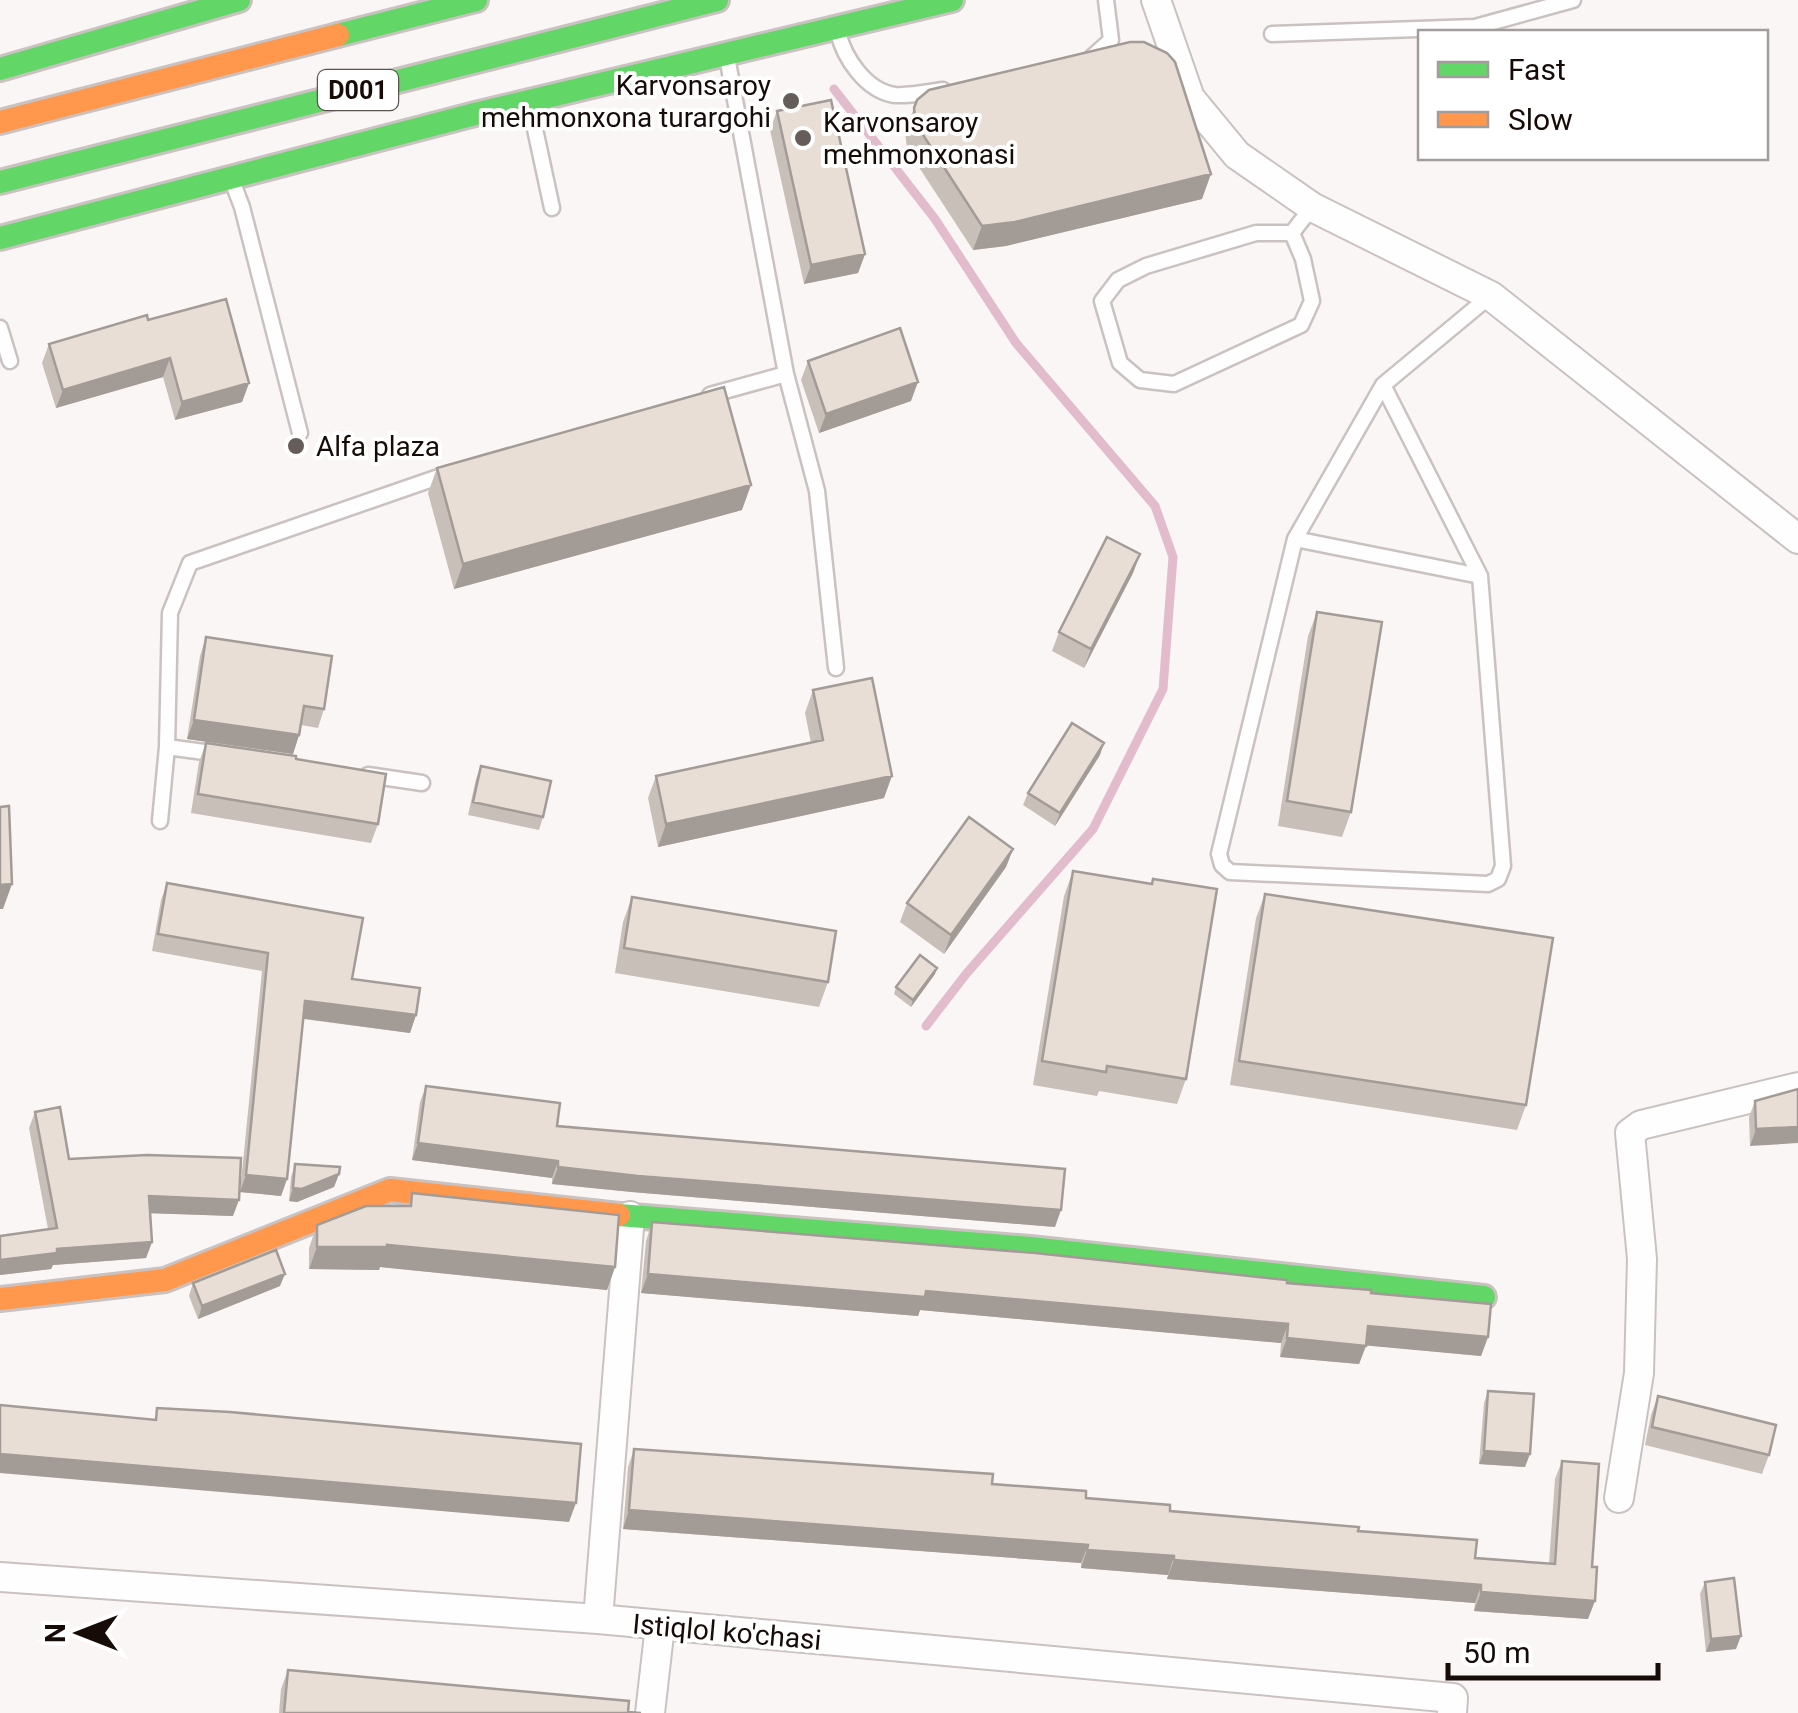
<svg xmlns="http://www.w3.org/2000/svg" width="1798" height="1713" font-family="Roboto,sans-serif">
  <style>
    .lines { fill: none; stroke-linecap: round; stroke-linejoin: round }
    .stream { stroke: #e2bccd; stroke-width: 9 }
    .lane-casing { stroke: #cac2c0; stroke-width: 19 }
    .street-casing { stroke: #cac2c0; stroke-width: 32 }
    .fast-casing { stroke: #cac2c0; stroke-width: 28 }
    .slow-casing { stroke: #cac2c0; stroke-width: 28 }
    .lane { stroke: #fefefe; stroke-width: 14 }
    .street { stroke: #fefefe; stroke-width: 28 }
    .fast { stroke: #63d668; stroke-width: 22 }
    .slow { stroke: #ff974d; stroke-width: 22 }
    .wall { fill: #c8bfb8 }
    .shaded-wall { fill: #a29b96 }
    .building { fill: #e8ded6; stroke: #a29b96; stroke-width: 2.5 }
    .poi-dot { fill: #665d5a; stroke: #fff; stroke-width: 4 }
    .labels { text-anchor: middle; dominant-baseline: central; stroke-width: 8; stroke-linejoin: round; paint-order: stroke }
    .shield { fill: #fff; stroke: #5c5451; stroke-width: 2.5 }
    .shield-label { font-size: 25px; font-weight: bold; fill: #160b07 }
    .poi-label { font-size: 28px; fill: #160b07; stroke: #fff; text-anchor: start }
    .street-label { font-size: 28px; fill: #160b07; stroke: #fff }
  </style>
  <rect width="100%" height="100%" fill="#faf6f5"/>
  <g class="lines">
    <path class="stream" d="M834,89L935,219L1016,343L1155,506L1173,557L1163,689L1093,829L966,974L926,1026"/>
    <defs>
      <path id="lane" d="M838,32C844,58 866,91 895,95C910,96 929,92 943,90
        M1272,34L1475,27L1573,0
        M727,57L786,374L817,491L836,668
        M1091,58L1111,40L1106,0
        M530,106L552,208
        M231,178L242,207L300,433
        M1292,233L1303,259L1312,301L1301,325L1174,384L1140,380L1120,363L1102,301L1118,280L1146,266L1256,233H1292L1312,207
        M0,328L10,361
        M1383,385L1480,576
        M710,395L786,374
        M1295,539L1480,576L1503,866L1498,879L1488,884L1230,872L1222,865L1219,854L1295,539L1383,385L1490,296
        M167,747L219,754
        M368,775L422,783
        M160,821L167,747L170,613L190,563L450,473"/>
      <path id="street" d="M1156,0L1190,98L1237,155L1312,207L1491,296L1798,539
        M1619,1498L1639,1373L1642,1259L1630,1133L1641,1125L1798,1087
        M0,1577L598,1619L1453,1698L1452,1713
        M598,1619L630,1216
        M650,1713L660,1626"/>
      <path id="fast" d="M338,35L476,0
        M0,69L239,0
        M0,182L717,0
        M0,238L475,114L952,0
        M619,1215L1030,1248L1484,1297"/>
      <path id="slow" d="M0,122L338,35
        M0,1299L165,1280L390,1190L619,1215"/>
    </defs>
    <use href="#lane" class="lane-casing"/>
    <use href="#street" class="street-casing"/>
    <use href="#fast" class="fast-casing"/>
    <use href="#slow" class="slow-casing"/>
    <use href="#lane" class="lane"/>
    <use href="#street" class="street"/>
    <use href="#fast" class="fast"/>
    <use href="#slow" class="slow"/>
  </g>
  <path class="wall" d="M914,108L1202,199L1006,246L973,250L907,149L905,132Z
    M777,111L865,254L858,273L804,284L770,130Z
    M148,320L249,383L242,402L175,420L163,377L56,408L42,363L49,344Z
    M808,361L911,401L819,433L801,380Z
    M437,468L742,510L454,589L428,493Z
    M1140,554L1133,573L1084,668L1052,651L1059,632Z
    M1317,612L1351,812L1342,837L1278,826L1308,636Z
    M206,637L324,709L318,728L301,725L299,735L293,754L187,739L200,656Z
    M813,690L884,798L658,847L648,798L656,776L811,743L805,713Z
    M206,743L296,759L378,824L371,843L191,813L199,762Z
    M1100,755L1055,826L1023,805L1028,793Z
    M481,766L543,817L539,830L468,815L476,779Z
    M1013,849L1006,867L944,954L900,922L907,903Z
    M1073,871L1151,884L1153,879L1186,1079L1177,1104L1099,1091L1097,1096L1033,1085L1064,896Z
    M167,883L352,979L416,1015L410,1033L303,1019L287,1179L281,1196L240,1192L262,971L152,951L161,900Z
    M1265,894L1526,1105L1517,1130L1230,1085L1256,918Z
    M632,897L828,982L819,1007L615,973L623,922Z
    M935,974L911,1007L894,994L896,987Z
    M426,1086L557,1126L1055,1227L632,1192L552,1184V1178L412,1160L420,1102Z
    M1798,1089L1750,1146L1749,1117L1755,1101Z
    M35,1112L69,1159L233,1216L150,1213L152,1242L146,1258L53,1265L51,1269L0,1275V1236L48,1229L29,1128Z
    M295,1164L339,1174L334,1187L297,1202L289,1201L291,1177Z
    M412,1193L615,1267L607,1290L380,1267L379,1270L309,1269V1248L317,1225L408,1206Z
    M652,1222L1287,1283L1371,1293L1488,1337L1481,1356L1366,1345L1359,1364L1280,1357L1281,1343L920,1310L918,1316L641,1293L646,1241Z
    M193,1283L280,1286L198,1319L189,1296Z
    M1488,1391L1525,1467L1479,1464L1484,1403Z
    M1658,1396L1769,1455L1762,1474L1645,1445L1651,1415Z
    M634,1449L992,1484L1170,1511L1358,1531L1475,1558L1549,1564L1555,1479L1562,1461L1588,1619L1474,1611L1475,1603L1167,1579L1168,1575L1081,1568V1563L623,1529L628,1467Z
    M1705,1582L1736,1649L1706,1652L1700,1594Z
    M288,1670L628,1712L641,1713H279L281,1689Z"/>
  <path class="shaded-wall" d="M1211,174L1202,199L1006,246L973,250L982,226Z
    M865,254L858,273L804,284L811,265Z
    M170,358L163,377L56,408L63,390Z
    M918,382L911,401L819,433L826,414Z
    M249,383L242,402L175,420L182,402Z
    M751,485L742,510L454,589L463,564Z
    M1140,554L1133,573L1084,668L1091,649Z
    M194,720L299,735L293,754L187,739Z
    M1104,743L1100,755L1055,826L1060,813Z
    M892,776L884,798L658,847L666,824Z
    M1013,849L1006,867L944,954L951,935Z
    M12,884L3,909H0V885Z
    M937,968L935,974L911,1007L913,1000Z
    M305,1001L416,1015L410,1033L299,1018Z
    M1798,1127V1143L1750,1146L1756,1129Z
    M418,1143L558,1161L552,1178L412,1160Z
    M558,1167L1061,1210L1055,1227L632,1192L552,1184Z
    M339,1174L334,1187L297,1202L289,1201L293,1188Z
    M246,1175L287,1179L281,1196L240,1192Z
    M149,1196L239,1200L233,1216L143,1213Z
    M152,1242L146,1258L53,1265L51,1269L0,1275V1260L57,1249Z
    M387,1245L615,1267L607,1290L380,1267L379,1270L309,1269L317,1247Z
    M285,1274L280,1286L198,1319L202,1306Z
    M648,1274L926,1291L1288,1324L1281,1343L920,1310L918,1316L641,1293Z
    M1368,1326L1488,1337L1481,1356L1361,1345Z
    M1287,1338L1366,1346L1359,1364L1280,1357Z
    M1484,1451L1530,1454L1525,1467L1479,1464Z
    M0,1454L576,1503L569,1522L0,1473Z
    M629,1510L1088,1545L1081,1563L623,1529Z
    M1087,1550L1174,1556L1168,1575L1081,1568Z
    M1174,1560L1481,1585L1475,1603L1167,1579Z
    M1481,1592L1595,1601L1588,1619L1474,1611Z
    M1741,1636L1736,1649L1706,1652L1711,1639Z"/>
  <path class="building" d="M1130,42H1144L1167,53L1175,62L1211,174L1015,222L982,226L916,124L914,108L917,100L929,90Z
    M831,100L865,254L811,265L777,111Z
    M226,299L249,383L182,402L170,358L63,390L49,344L147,315L148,320Z
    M900,328L918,382L826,414L808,361Z
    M724,387L751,485L463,564L437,468Z
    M1107,537L1140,554L1091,649L1059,632Z
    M1317,612L1382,622L1351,812L1287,801Z
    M206,637L332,656L324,709L304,706L299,735L194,720Z
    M872,678L892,776L666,824L656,776L823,740L813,690Z
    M1072,723L1104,743L1060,813L1028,793Z
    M206,743L296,756V759L386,774L378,824L198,794Z
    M481,766L551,781L543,817L473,802Z
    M9,806L12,884L0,885V807Z
    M969,817L1013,849L951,935L907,903Z
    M1073,871L1152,884L1153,879L1217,889L1186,1079L1107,1066L1106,1072L1042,1061Z
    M167,883L363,918L352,979L420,988L416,1015L305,1001L287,1179L246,1175L268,953L158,934Z
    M1265,894L1553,938L1526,1105L1239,1061Z
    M632,897L836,931L828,982L624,948Z
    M920,955L937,968L913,1000L896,987Z
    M426,1086L560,1103L557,1126L1065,1169L1061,1210L638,1176L558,1167V1161L418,1143Z
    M1798,1089V1127L1756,1129L1755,1101Z
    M60,1107L69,1159L147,1155L241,1158L239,1200L149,1196L152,1242L57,1249V1253L0,1260V1236L57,1228L35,1112Z
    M295,1164L340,1167L339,1174L302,1189L293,1188Z
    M412,1193L619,1215L615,1267L387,1245V1247H317V1225L366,1206H411Z
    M652,1222L1035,1253L1287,1280V1283L1371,1290V1293L1491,1304L1488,1337L1368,1326L1366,1346L1287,1338L1288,1324L926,1291L925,1297L648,1274Z
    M276,1250L285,1274L202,1306L193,1283Z
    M1488,1391L1534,1394L1530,1454L1484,1451Z
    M1658,1396L1776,1425L1769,1455L1652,1427Z
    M0,1405L156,1420L157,1408L230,1412L581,1444L576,1503L0,1454Z
    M634,1449L993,1474L992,1484L1086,1491V1498L1170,1505V1511L1359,1527L1358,1531L1477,1540L1475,1558L1555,1564L1562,1461L1599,1464L1592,1567H1597L1595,1601L1481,1592V1585L1174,1560V1556L1087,1550L1088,1545L629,1510Z
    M1734,1578L1741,1636L1711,1639L1705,1582Z
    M288,1670L629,1701L628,1712L641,1713H284Z"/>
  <g class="poi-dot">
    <circle cx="791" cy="101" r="10"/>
    <circle cx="803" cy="138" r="10"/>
    <circle cx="296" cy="446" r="10"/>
  </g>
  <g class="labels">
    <rect class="shield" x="318" y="70" width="80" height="40" rx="8"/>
    <g class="shield-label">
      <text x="358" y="90">D001</text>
    </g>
    <g class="poi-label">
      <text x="771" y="85" text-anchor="end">Karvonsaroy<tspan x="771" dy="32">mehmonxona turargohi</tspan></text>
      <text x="823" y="122">Karvonsaroy<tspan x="823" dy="32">mehmonxonasi</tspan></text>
      <text x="316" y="446">Alfa plaza</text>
    </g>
    <g class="street-label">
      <text transform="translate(727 1632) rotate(5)">Istiqlol ko'chasi</text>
    </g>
  </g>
  <rect x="1418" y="30" width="350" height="130" fill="#ffffff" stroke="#a29d9c" stroke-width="2.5"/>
  <rect x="1438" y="62" width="50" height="15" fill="#63d668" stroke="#a29d9c" stroke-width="2.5"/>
  <text x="1508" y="80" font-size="30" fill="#160b07">Fast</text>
  <rect x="1438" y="112" width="50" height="15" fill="#ff974d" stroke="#a29d9c" stroke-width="2.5"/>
  <text x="1508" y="130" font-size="30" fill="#160b07">Slow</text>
  <g transform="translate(80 1633) rotate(270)" stroke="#ffffff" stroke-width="8" paint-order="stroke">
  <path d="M0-8L18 38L0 25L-18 38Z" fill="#160b07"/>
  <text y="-15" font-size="28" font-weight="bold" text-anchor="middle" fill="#160b07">N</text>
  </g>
  <path d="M1448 1663v15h210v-15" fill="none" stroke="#160b07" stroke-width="5"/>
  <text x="1463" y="1663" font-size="30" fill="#160b07" stroke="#ffffff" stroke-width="8" paint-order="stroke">50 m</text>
</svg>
